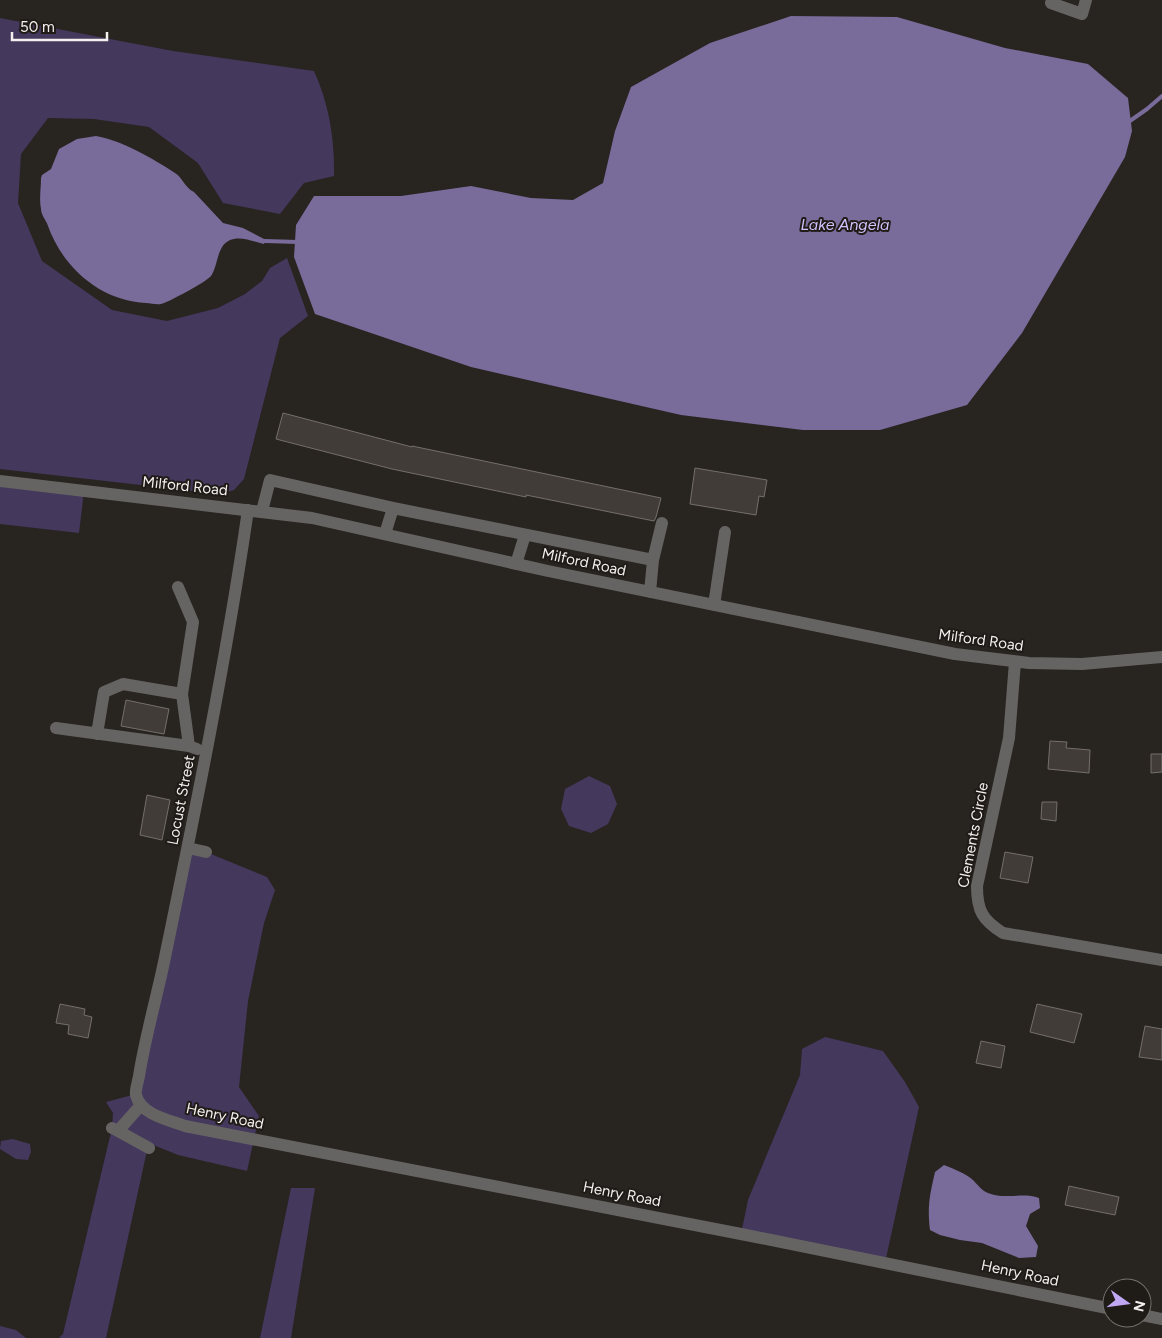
<svg xmlns="http://www.w3.org/2000/svg" width="1162" height="1338" font-family="Figtree,sans-serif">
  <style>
    .green { fill: #44385d }
    .water { fill: #796b9a }
    .lines { fill: none; stroke-linecap: round; stroke-linejoin: round }
    .stream { stroke: #796b9a; stroke-width: 4 }
    .building { fill: #413c38; stroke: #756f6a }
    .minor { stroke: #666462; stroke-width: 12 }
    .labels { text-anchor: middle; dominant-baseline: central; stroke-width: 4; stroke-linejoin: round; paint-order: stroke }
    .street-label { font-size: 15px; fill: #f4f0ee; stroke: #1f1b17 }
    .water-label { font-size: 16px; font-style: italic; fill: #d2c1fb; stroke: #1f1b17 }
  </style>
  <rect width="100%" height="100%" fill="#282420"/>
  <path class="green" d="M0,18L173,51L314,71C329,103 335,141 334,176L304,183L280,214L223,203L198,163L149,127L94,119L48,118L21,154L18,203L42,261L112,310L167,321L218,308L245,294L262,281L270,268L287,258L308,316L280,338L244,479L234,490L220,494L0,469Z
    M0,481L84,491L79,533L0,524Z
    M589,776L610,786L617,804L608,824L591,833L569,826L561,809L565,789Z
    M188,848L206,852L267,877L275,890L264,923L248,1001L239,1087L259,1116L247,1171L178,1155L151,1144L146,1155L106,1338H59L63,1334L112,1128L113,1113L106,1102L136,1094Z
    M825,1037L883,1051L905,1082L919,1107L885,1263L741,1234L748,1200L800,1075L802,1049Z
    M13,1139L30,1144L31,1152L28,1160L16,1159L0,1149L1,1141Z
    M291,1188H315L291,1338H260Z
    M0,1326L16,1330L26,1338H0Z"/>
  <path class="water" d="M791,16L897,17L1005,48L1088,64L1128,98L1132,131L1125,157L1022,333L967,405L880,430H803L681,415L471,367L315,314L294,257L296,225L314,196H401L471,186L531,198L573,200L603,183L615,131L631,87L710,43Z
    M96,136C121,140 154,159 175,173C183,178 185,188 194,192L223,223L243,228L266,240L264,244C255,242 243,237 234,239C216,242 219,265 211,276C206,282 169,302 161,304C156,305 151,303 146,303C101,301 63,268 48,226C46,220 41,215 41,209C39,199 41,188 41,178L42,175L51,169L59,149L77,139Z
    M944,1165C954,1169 965,1173 973,1180C977,1184 982,1191 988,1193C1005,1200 1023,1192 1039,1198L1040,1208L1030,1214L1026,1226L1038,1246L1036,1257L1019,1258L982,1243L960,1240L940,1235L930,1230C927,1206 930,1194 935,1172Z"/>
  <g class="lines">
    <path class="stream" d="M1127,123L1147,109L1162,96
      M265,241L298,242"/>
  </g>
  <path class="building" d="M283,413L412,447V446L661,498L656,517L654,521L526,495V497L392,469L276,439Z
    M695,468L767,480L764,497L759,496L756,515L690,504Z
    M126,700L169,709L164,734L121,726Z
    M1050,741L1067,742L1066,748L1090,750L1089,773L1048,769Z
    M1151,754H1162V772L1151,773Z
    M147,795L170,800L162,840L140,835Z
    M1042,802H1057L1056,821L1041,819Z
    M1005,852L1033,857L1028,883L1000,878Z
    M60,1004L85,1009L84,1015L92,1017L88,1038L68,1034L69,1025L56,1023Z
    M1037,1004L1082,1014L1074,1043L1030,1032Z
    M1145,1026L1162,1029V1060L1139,1057Z
    M981,1041L1005,1046L1001,1068L976,1063Z
    M1069,1186L1119,1197L1115,1215L1065,1205Z"/>
  <g class="lines">
    <path class="minor" d="M1051,3L1082,14L1086,0
      M0,481L312,518L548,571L955,654L1029,663L1082,664L1162,657
      M248,510C226,661 195,812 164,962C156,1000 145,1038 139,1076C138,1082 135,1090 136,1095C141,1115 169,1120 185,1126L741,1234L1112,1309
      M262,511L270,480L394,508
      M385,534L393,508L653,560
      M516,564L525,535
      M178,587L193,622L182,694
      M650,592L653,560L662,523
      M714,605L725,532
      M1015,662L1009,738L977,886C977,910 982,920 1003,933L1162,960
      M56,728L189,746L197,749
      M97,734L104,692L123,684L182,694L189,746
      M188,848L206,852
      M112,1128L118,1131L141,1105
      M118,1131L149,1148
      M1142,1315L1162,1319"/>
  </g>
  <g class="labels">
    <g class="street-label">
      <text transform="translate(185 486) rotate(6)">Milford Road</text>
      <text transform="translate(584 562) rotate(12)">Milford Road</text>
      <text transform="translate(981 640) rotate(8)">Milford Road</text>
      <text transform="translate(181 800) rotate(-79)">Locust Street</text>
      <text transform="translate(973 835) rotate(-79)">Clements Circle</text>
      <text transform="translate(225 1116) rotate(12)">Henry Road</text>
      <text transform="translate(622 1194) rotate(11)">Henry Road</text>
      <text transform="translate(1020 1273) rotate(12)">Henry Road</text>
    </g>
    <g class="water-label">
      <text x="845" y="224">Lake Angela</text>
    </g>
  </g>
  <g transform="translate(1127 1303) rotate(104)"><circle r="24" fill="#1f1b17" stroke="#74706d"/>
  <path d="M0-4L9 19L0 12L-9 19Z" fill="#c0a8f4"/>
  <text y="-8" font-size="14" font-weight="bold" text-anchor="middle" fill="#f4f0ee">N</text>
  </g>
  <path d="M12 32v8h95v-8" fill="none" stroke="#f4f0ee" stroke-width="2.5"/>
  <text x="20" y="32" font-size="15" fill="#f4f0ee" stroke="#1f1b17" stroke-width="4" paint-order="stroke">50 m</text>
</svg>
